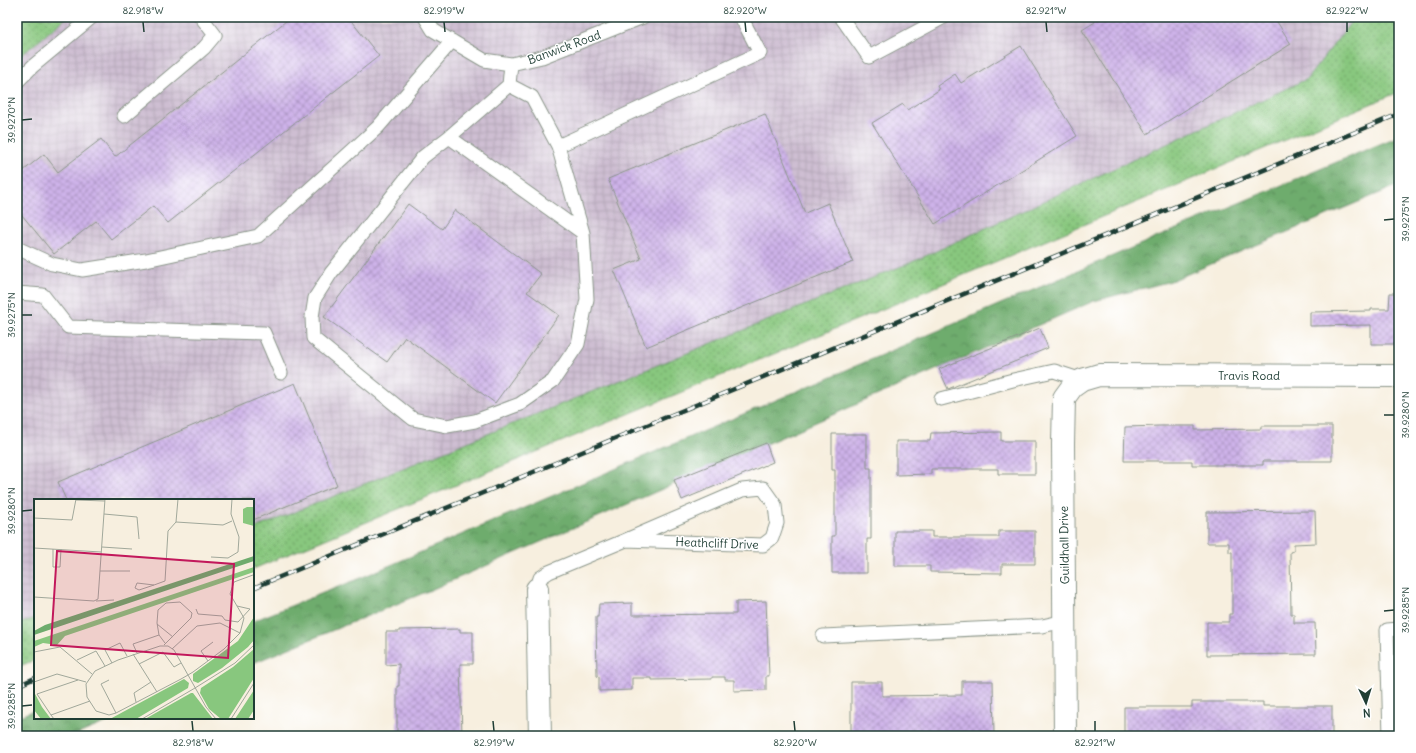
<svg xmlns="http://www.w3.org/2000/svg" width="1416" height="753" font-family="Delius,sans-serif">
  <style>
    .industrial { fill: url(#industrial-grid) }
    .grass { fill: url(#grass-dots); stroke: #548259 }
    .forest { fill: url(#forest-crowns); stroke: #467450 }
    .building { fill: url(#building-cross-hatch) }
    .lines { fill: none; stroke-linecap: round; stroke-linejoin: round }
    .service-casing { stroke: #8b968a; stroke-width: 15 }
    .minor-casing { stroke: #8b968a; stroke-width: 24 }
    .service { stroke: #fff; stroke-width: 13 }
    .minor { stroke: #fff; stroke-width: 22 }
    .rail-casing { stroke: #1f3d34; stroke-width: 4.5 }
    .rail { stroke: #fff; stroke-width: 3; stroke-dasharray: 9; stroke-linecap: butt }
    .ticks { fill: none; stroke: #1f3d34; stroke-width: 1.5 }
    .labels { text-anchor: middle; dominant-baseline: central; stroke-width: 3; stroke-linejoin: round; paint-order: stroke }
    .street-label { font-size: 12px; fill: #1f3d34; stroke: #fff }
    .inset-road { fill: none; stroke: #a1a89b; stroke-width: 1 }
    .view { fill: #c2185b; fill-opacity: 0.15; stroke: #c2185b; stroke-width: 2 }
    .inset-edge { fill: none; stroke: #1f3d34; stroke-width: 2 }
    .neatline { fill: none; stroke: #1f3d34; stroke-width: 1.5 }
    .ticks-label { font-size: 10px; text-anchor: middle; fill: #1f3d34 }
  </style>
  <defs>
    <pattern id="industrial-grid" width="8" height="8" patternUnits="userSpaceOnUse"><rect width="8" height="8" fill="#cebed2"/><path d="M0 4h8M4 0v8" fill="none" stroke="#b0a4b5"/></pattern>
    <pattern id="grass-dots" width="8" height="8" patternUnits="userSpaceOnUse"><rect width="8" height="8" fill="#88c77e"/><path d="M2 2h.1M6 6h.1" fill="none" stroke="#6fa368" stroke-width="1.8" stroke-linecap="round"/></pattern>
    <pattern id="forest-crowns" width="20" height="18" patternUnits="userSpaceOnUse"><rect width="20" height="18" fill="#6eac6d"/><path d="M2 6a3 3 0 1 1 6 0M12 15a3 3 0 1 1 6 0" fill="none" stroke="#5a8d5a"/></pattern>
    <pattern id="building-cross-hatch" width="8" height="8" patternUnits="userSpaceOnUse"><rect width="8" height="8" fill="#ceb2e9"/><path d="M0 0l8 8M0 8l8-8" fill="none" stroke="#a792be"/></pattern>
  </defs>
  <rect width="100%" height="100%" fill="#fff"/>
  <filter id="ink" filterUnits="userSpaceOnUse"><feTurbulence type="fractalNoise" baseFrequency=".025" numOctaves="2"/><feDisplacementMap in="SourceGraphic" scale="8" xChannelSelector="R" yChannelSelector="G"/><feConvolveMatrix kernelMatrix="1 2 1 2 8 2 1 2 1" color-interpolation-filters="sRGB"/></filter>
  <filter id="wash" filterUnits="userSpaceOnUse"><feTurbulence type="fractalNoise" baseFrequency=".012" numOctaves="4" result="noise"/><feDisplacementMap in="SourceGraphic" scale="16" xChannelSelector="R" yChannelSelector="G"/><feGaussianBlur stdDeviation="0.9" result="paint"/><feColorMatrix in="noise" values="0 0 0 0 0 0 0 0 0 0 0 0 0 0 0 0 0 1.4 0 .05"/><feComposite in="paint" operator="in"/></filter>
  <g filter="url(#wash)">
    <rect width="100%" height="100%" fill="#f7efdf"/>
    <path class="industrial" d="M67,17H1355L1307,79L917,260L253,529V500H35V618L17,625V60Z"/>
    <path class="grass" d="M17,17H67L17,59Z
      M1355,17H1399V92L895,304L253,569V529L917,260L1307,79Z
      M35,618V660L17,667V625Z"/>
    <path class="forest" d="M1399,136V185L1171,281L1094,301L426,592L253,663V621L358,579L1122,252Z
      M35,710V718H117L73,736H17V717Z"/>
    <g id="blocks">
      <path class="building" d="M291,17H348L379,56L168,223L153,206L111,239L96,221L54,254L17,209V176L44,154L58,172L101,139L115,157Z
        M1093,17H1274L1291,44L1147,134L1082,30L1095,22Z
        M1021,46L1077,136L935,224L872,123L903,104L907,110L939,90L937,86L955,74L961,83Z
        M765,114L805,213L828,203L853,262L646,347L614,270L641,259L608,179Z
        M408,204L442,229L455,210L541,274L527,292L559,315L495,403L405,337L387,362L324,317Z
        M1390,293H1399V344H1371V325L1310,326V312L1371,311V309H1389Z
        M1040,328L1048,348L948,389L939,369Z
        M295,383L337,485L253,520V500H66L58,482Z
        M1160,426H1195V430L1261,429V426H1332V461H1263V465H1192V461H1124L1125,427Z
        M1001,432V441H1035V474H998V469H931V474L896,475V441H930L931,433Z
        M832,434H867V468H871V539H867V573H832V536H835V470H832Z
        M766,443L773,462L682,500L674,480Z
        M1315,511L1316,543L1294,544V551L1290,552L1291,614H1294V623H1315L1316,654L1207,655V622H1229V614H1232V552H1229V543H1207V512Z
        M895,531H932V537H999V531H1035V564H1002V573L930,572V566H895Z
        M766,601L769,676H766V690L734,691V680H725V677H712V679L652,680V678H632V690L599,691V677L597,676L596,617H598L599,604L632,603V615L736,614V602Z
        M460,629V632H473V664H460L462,736H397V686H399V664L386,665V632H399V630Z
        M962,681H993L994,736H851V682H882V696L962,695Z
        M1192,702H1263V706H1332V736H1124V707H1192Z"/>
    </g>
  </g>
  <g filter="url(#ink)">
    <use href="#blocks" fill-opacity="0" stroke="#8b968a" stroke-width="1"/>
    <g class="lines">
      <defs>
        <path id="service" d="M425,17L433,30L484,60L511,64L542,57L643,17
          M841,17L869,57L944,17
          M17,82L33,66L92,17
          M509,85L532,97L558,146L583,233L587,299L578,344L553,381L520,404L475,421L447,426L413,419L313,338L312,317L315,298L331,273L423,157L449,137L509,85L511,64
          M124,116L204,48L215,35L201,17
          M449,137L583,233
          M558,146L760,53L741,17
          M17,248L52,264L82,270L146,260L258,236L378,127L452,41
          M17,293L43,295L68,327L264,333L281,373
          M941,399L1013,380L1054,371L1082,380
          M537,589L540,578L549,572L626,540L763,545L772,538L777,523L775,505L763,488L742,490L626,540
          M823,636L1042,626L1065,621
          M1390,736L1387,630L1399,629"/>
        <path id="minor" d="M537,589L540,736
          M1065,736L1063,444L1064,398L1072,387L1082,380L1099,375L1399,376"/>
      </defs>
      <use href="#service" class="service-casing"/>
      <use href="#minor" class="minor-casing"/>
      <use href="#service" class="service"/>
      <use href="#minor" class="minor"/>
      <defs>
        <path id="rail" d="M253,588L1399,114
          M17,686L35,678"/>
      </defs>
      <use href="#rail" class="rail-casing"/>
      <use href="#rail" class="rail"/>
    </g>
  </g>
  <path class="ticks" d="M143,22L144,32M444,22L445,32M745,22L746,32M1046,22L1047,32M1347,22V32M22,120L32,119M1384,220L1394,219M22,315H32M1384,415H1394M22,511L32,510M1384,611L1394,610M22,706L32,705M192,721L193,731M493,721L494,731M794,721L795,731M1095,721V731"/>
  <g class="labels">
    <g class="street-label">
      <text transform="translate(564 47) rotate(-20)">Banwick Road</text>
      <text x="1249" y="375">Travis Road</text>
      <text transform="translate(717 543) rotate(2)">Heathcliff Drive</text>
      <text transform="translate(1064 545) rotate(-91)">Guildhall Drive</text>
    </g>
  </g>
  <g transform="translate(34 499)">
    <rect width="220" height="220" fill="#f7efdf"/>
    <path d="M220,68V73L31,137L23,146L9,144L0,148V142ZM220,118V141L214,148L188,169L164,184L159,182V175L204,142ZM220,150V179L194,220H187L175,210L166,194L167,189L199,168ZM150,180L155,184L154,189L102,220H76ZM220,191V211L214,220H201ZM0,193L8,208L17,220H7L0,211ZM159,194L179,220H111L157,194Z" fill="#88c77e"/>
    <path d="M220,57V62L0,136V132L11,126Z" fill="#6eac6d"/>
    <path d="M213,8H220V27L209,24V10Z" fill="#88c77e"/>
    <path class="inset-road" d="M42,1L71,2M70,15L103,18L105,40M0,19L38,21L42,0M142,23L189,26L198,22M68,48L98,50M0,49L67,53M19,50V68H26L27,50M177,58L194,59L204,53L205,38L197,15L198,0M66,72H96M120,86L105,91L101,89L103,84L120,86L131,82L134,32L142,23L144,0M0,98L60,102L64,100L71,0M62,102L80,101M162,110L164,115L188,117L191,121L204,123L216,110L203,107M210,119L196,95L200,83L219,76M123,125L139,138M130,146L157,119L158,114L146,103L132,104L124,111L123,124L125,136L131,144M138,150L163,127L186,124L206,134M0,153L26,148L58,175M103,154L99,145L125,136M99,155L123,193M43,161L62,152L71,167M174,162L167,152L179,143M78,164L71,151L86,144L93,157M105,165L129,153L140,168L147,164M75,181L67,185L82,214M0,183L23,175L52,183M161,189L201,164L220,146M102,203L100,194L117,183M17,216L3,195L44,181M20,220L17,216L56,202M108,220L161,189M182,220L172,208L154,176L140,151L134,147H126L84,161L61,172L52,185L53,198L62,212L75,216L82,214L147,180L154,176L159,173L190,150L206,134L210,119M197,220L220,184"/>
    <path class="view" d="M23,52L200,65L194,159L17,146Z"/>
    <rect width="220" height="220" class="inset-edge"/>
  </g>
  <rect width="1416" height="753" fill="none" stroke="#fff" stroke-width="44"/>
  <g transform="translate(1366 703) rotate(176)" stroke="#ffffff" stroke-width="3" paint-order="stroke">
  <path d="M0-3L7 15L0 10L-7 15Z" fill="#1f3d34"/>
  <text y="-6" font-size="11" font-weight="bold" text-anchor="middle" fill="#1f3d34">N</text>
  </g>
  <rect x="22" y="22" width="1372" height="709" class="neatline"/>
  <g class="ticks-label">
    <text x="143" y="14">82.918°W</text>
    <text x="444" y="14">82.919°W</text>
    <text x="745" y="14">82.920°W</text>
    <text x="1046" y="14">82.921°W</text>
    <text x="1347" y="14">82.922°W</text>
    <text transform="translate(11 120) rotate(-90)" y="4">39.9270°N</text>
    <text transform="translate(1405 219) rotate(-90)" y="4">39.9275°N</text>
    <text transform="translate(11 315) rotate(-90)" y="4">39.9275°N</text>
    <text transform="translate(1405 415) rotate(-90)" y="4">39.9280°N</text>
    <text transform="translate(11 511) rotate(-90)" y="4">39.9280°N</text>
    <text transform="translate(1405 610) rotate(-90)" y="4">39.9285°N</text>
    <text transform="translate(11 706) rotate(-90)" y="4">39.9285°N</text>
    <text x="193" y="746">82.918°W</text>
    <text x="494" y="746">82.919°W</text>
    <text x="795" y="746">82.920°W</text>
    <text x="1095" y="746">82.921°W</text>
  </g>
</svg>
